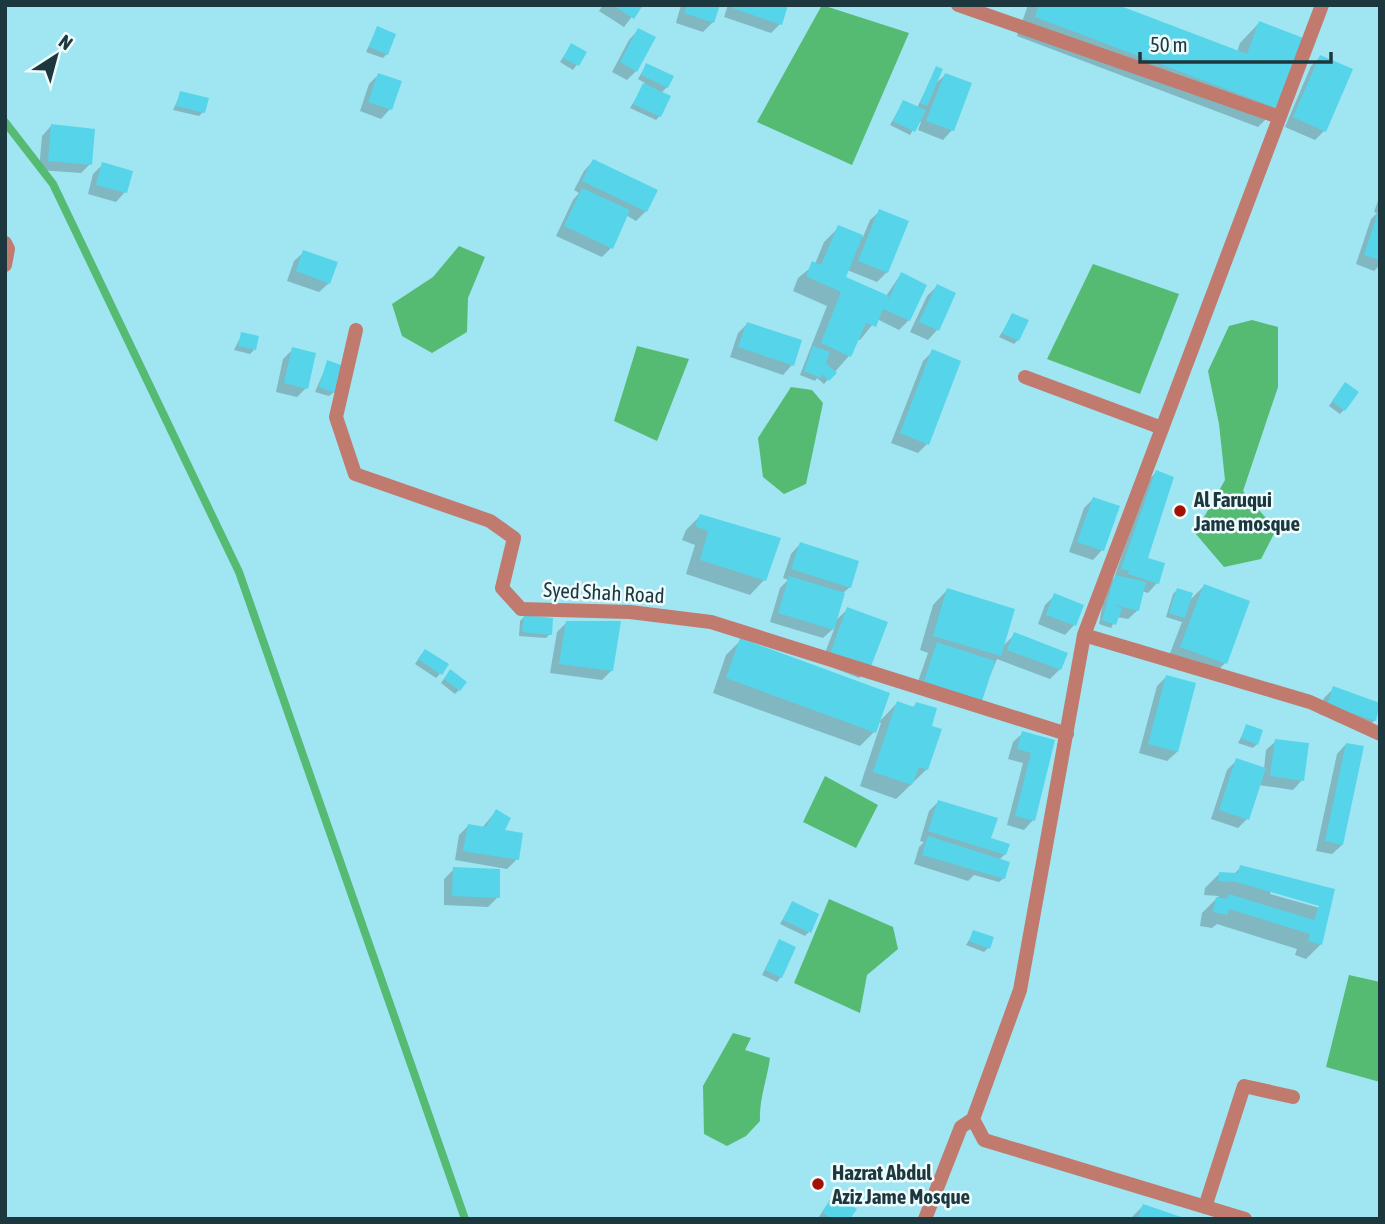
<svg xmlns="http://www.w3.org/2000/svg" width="1385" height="1224" font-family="'Asap Condensed',sans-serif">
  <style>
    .water { fill: #55bb72 }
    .shadow { fill: #0003; fill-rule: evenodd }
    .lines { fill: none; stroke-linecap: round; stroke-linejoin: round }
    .stream { stroke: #55bb72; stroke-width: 8 }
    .building { fill: #56d5ea }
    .service { stroke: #c17a6e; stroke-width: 14 }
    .minor { stroke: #c17a6e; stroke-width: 14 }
    .poi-dot { fill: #a41001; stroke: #effcfe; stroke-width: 2.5 }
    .labels { text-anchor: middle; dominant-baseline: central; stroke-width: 5; stroke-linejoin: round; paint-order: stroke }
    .poi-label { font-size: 21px; font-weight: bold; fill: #1c383e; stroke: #effcfe; text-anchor: start }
    .street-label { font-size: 21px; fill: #1c383e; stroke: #effcfe }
  </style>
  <rect width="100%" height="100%" fill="#a0e5f2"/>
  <path class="water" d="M822,5L909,33L852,165L757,122Z
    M459,246L485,257L468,298L467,332L432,353L402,336L392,304L433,277Z
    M1093,264L1179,294L1140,394L1047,359Z
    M1252,320L1278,327V387L1243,491L1276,530L1261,559L1224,567L1195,533L1225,480L1219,424L1208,371L1229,326Z
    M637,346L689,359L657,441L614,421Z
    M791,387L812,390L823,403L806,484L784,494L763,477L758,438Z
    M825,776L878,805L856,848L803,822Z
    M829,899L893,927L898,949L867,975L860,1013L794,983Z
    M1349,975L1380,982V1082L1326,1067Z
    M733,1033L751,1038L745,1050L770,1058C767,1080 759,1099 760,1121L746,1136L727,1146L704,1134L703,1086Z"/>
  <path class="shadow" d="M603,5H641L624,27L599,11Z
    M681,5H718L713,22L703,32L676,23Z
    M728,5H786L780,24L771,33L724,17Z
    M1028,5H1113L1237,52L1240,43L1259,23L1277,108L1258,127L1017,36Z
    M377,28L387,54L383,58L366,52Z
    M638,30L636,71L627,80L612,72L629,40Z
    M571,45L585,53L573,70L560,62Z
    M1320,57L1324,131L1315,140L1285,127L1311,66Z
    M646,65L667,87L661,93L660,116L656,120L630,108L645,83L638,79Z
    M936,68L934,85L945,75L952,130L943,140L918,130L921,122L918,121L910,135L890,125L903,102L917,108Z
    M378,75L400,82L390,109L381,119L360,111L369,84Z
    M181,93L203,112L199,116L173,110Z
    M51,126L90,164L81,173L39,170L42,136Z
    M593,161L646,211L636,221L626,215L611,248L602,257L556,236L573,200L579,193L574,190L584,171Z
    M103,164L125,192L116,202L88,194L93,174Z
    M1380,195V265L1374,271L1356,264L1371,219L1377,213L1374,212Z
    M880,211L887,272L877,282L847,270L844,278L886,296L901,274L909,320L899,330L877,319L860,340L857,339L849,356L824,384L817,378L815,381L800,375L827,306L793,291L798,278L815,264L824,242L839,227L863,237L870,220Z
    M304,252L329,283L319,292L287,281L294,261Z
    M937,286L954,294L937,330L928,340L910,332L927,296Z
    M1013,315L1018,340L1014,344L999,337Z
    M747,324L792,365L783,375L730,357L738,333Z
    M242,334L254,350L250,354L234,350Z
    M293,349L306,388L297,397L276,392L283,359Z
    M933,351L927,444L918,453L891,443L923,361Z
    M328,362L334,392L329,396L315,392Z
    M1341,389L1344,410L1340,414L1329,406Z
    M1156,472L1145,559L1157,583L1148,593L1142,591L1138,610L1128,619L1117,617L1111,628L1099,624L1106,586L1114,578L1147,482Z
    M1093,499L1102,550L1093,560L1069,552L1084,508Z
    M700,516L764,580L750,595L686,574L695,545L682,540L686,530Z
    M800,544L850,587L843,593L835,621L848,609L869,668L859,678L821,663L835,627L823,638L770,622L780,588L788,580L783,578L791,554Z
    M1204,586L1225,663L1211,678L1167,661L1182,622L1166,617L1173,594L1177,590L1188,602Z
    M947,590L1002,647L1015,634L1060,669L1050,679L997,659L980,700L915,690L928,653L920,650L933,605Z
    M1054,596L1074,625L1065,635L1038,624L1045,605Z
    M524,617L550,634L546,638L519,636L520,621Z
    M567,622L612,670L602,680L550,673L557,632Z
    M741,640L874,732L860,746L713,693L726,655Z
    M421,655L440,674L436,678L415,664Z
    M446,676L459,690L455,694L441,683Z
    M1166,677L1177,752L1167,761L1139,753L1157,686Z
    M1334,688L1380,704L1375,720L1365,730L1319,714L1324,698Z
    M897,703L912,708L917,703L930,727L927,769L896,799L860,786L881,723L879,722Z
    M1247,726L1257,744L1253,748L1238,743Z
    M1023,733L1053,741L1033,820L1024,830L1007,825L1023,763L1008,759L1013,742Z
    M1276,741L1302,780L1293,790L1259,785L1247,819L1238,828L1211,819L1227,770L1237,760L1264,769L1266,750Z
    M1346,744L1342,845L1332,854L1316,851L1337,754Z
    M938,802L1005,854L999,860L1004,878L999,882L974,875L968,881L914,864L919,847L924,842L920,841L929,811Z
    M496,811L502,832L517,859L507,869L455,860L459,835L468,826L482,828Z
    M1241,867L1333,891L1321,944L1306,959L1295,955L1297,949L1217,924L1212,928L1200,926L1202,913L1219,896L1204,895L1205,888L1219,874L1233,875ZM1271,891L1328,907L1327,910L1270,894Z
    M454,869L498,897L488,907L444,905V879Z
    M792,903L809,932L805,936L780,924Z
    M974,932L988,948L984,952L966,945Z
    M779,941L781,977L777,982L762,975Z
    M830,1200L847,1219L819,1217Z
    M1143,1206L1178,1219H1130Z"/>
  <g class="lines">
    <path class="stream" d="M5,122L53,184L239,572L465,1219"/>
  </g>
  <path class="building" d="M613,5H643L634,19Z
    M687,5H720L714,23L684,13Z
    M733,5H788L782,25L732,8Z
    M1039,5H1118L1247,54L1259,21L1306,39L1279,109L1035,17Z
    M377,26L396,34L388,55L369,47Z
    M638,28L656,37L637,72L620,62Z
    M571,43L587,52L579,66L563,58Z
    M1320,55L1353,69L1326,132L1293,117Z
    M646,63L674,76L668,88L641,75Z
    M936,66L943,69L927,106L920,103Z
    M378,73L402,81L392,110L368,102Z
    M945,73L972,83L954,131L926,121Z
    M643,83L671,96L661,117L633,104Z
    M180,91L209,98L205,113L176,106Z
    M903,100L926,110L915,132L893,121Z
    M51,124L95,129L92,165L48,161Z
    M593,159L658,190L647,212L582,181Z
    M102,162L133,171L127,193L96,185Z
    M582,188L630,210L613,249L564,226Z
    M879,209L909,221L888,273L858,261Z
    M1379,209H1380V260L1364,255Z
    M838,225L863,235L846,277L889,296L887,303L901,272L927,285L910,321L883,309L876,327L866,323L851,357L821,343L841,292L806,276L812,261L821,265Z
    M303,250L338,262L330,284L296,271Z
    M937,284L956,293L939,331L919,322Z
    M1012,313L1029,320L1019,341L1002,333Z
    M747,322L802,340L794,366L738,347Z
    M241,332L259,336L256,350L238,346Z
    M813,346L830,352L826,363L837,373L829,381L822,374L821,378L804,371Z
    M292,347L316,353L308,389L284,383Z
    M932,349L961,361L929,445L900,433Z
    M327,360L344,366L335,393L319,387Z
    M1345,382L1359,392L1345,411L1332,401Z
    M1156,470L1174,477L1148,558L1165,563L1159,584L1128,574L1129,571L1121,569Z
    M1093,497L1120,506L1104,551L1077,542Z
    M700,514L781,538L766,581L700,560L708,531L695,526Z
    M800,542L859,561L851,588L791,569Z
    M1115,575L1146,582L1139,611L1111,604L1122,608L1116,625L1102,620Z
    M789,576L845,593L834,630L778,613Z
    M1204,584L1250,601L1227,664L1180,647Z
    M947,588L1015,609L1001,656L933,636Z
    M1177,588L1193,593L1185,618L1169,613Z
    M1054,593L1084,605L1076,626L1046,615Z
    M847,607L888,622L870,669L830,654Z
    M524,615L553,618L552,635L522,632Z
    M566,621H621L613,671L559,664Z
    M1014,632L1068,653L1061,670L1007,650Z
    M740,638L890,693L876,733L726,678Z
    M937,642L995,661L982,701L924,681Z
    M425,649L449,664L442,675L418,659Z
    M450,669L467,682L460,691L444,679Z
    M1166,675L1196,683L1178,752L1148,744Z
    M1333,686L1380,703L1376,721L1327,705Z
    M897,701L914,707L916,702L937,708L932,726L942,729L928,770L919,767L912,785L873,772Z
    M1246,724L1263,730L1258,745L1241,738Z
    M1022,731L1055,740L1035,821L1015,816L1031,753L1017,749Z
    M1275,739L1309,743L1304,781L1270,776Z
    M1346,743L1364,746L1343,845L1325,841Z
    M1236,758L1266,768L1249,820L1219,810Z
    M938,800L998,818L991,838L1010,844L1006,855L928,831Z
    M496,809L511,818L505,830L523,833L519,860L463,851L468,824L486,827Z
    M928,836L1010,862L1005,879L922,855Z
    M1240,865L1335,889L1322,945L1308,941L1310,934L1229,909L1228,915L1213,912L1216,897L1227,899L1229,894L1314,920L1319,906L1236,882L1218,881L1219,872L1238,873Z
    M453,867L500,869V898L452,896Z
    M792,901L819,914L811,933L783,920Z
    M973,930L994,937L990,949L969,941Z
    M779,939L796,947L782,978L765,970Z
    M834,1194L857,1209L850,1219H832L822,1212Z
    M1143,1204L1184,1218V1219H1137Z"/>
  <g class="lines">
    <path class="service" d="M1025,377L1162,428"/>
    <path class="minor" d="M958,5L1279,117
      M5,243L8,249L5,265
      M356,330L336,417L355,474L490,521L514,538L502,588L521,609L630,612L711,622L1067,734
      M1084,635L1310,702L1380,734
      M1205,1207L1244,1086L1293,1097
      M925,1219L961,1127L973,1119
      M1245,1219L984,1140L973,1119L1020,990L1084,635L1322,5"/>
  </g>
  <g class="poi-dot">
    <circle cx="1180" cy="511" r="7"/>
    <circle cx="818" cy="1184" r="7"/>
  </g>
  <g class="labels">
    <g class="poi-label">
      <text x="1194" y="499">Al Faruqui<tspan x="1194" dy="24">Jame mosque</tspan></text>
      <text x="832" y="1172">Hazrat Abdul<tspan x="832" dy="24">Aziz Jame Mosque</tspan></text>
    </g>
    <g class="street-label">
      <text transform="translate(604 592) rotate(3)">Syed Shah Road</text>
    </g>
  </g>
  <rect width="1385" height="1224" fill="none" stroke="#1c383e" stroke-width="14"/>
  <g transform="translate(56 56) rotate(36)" stroke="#effcfe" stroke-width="5" paint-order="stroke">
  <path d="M0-5L12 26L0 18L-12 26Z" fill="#1c383e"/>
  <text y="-10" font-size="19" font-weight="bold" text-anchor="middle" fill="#1c383e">N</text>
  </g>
  <path d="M1140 52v10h191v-10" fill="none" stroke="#1c383e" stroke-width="3.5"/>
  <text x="1150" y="52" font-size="21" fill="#1c383e" stroke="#effcfe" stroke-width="5" paint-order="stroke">50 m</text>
</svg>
